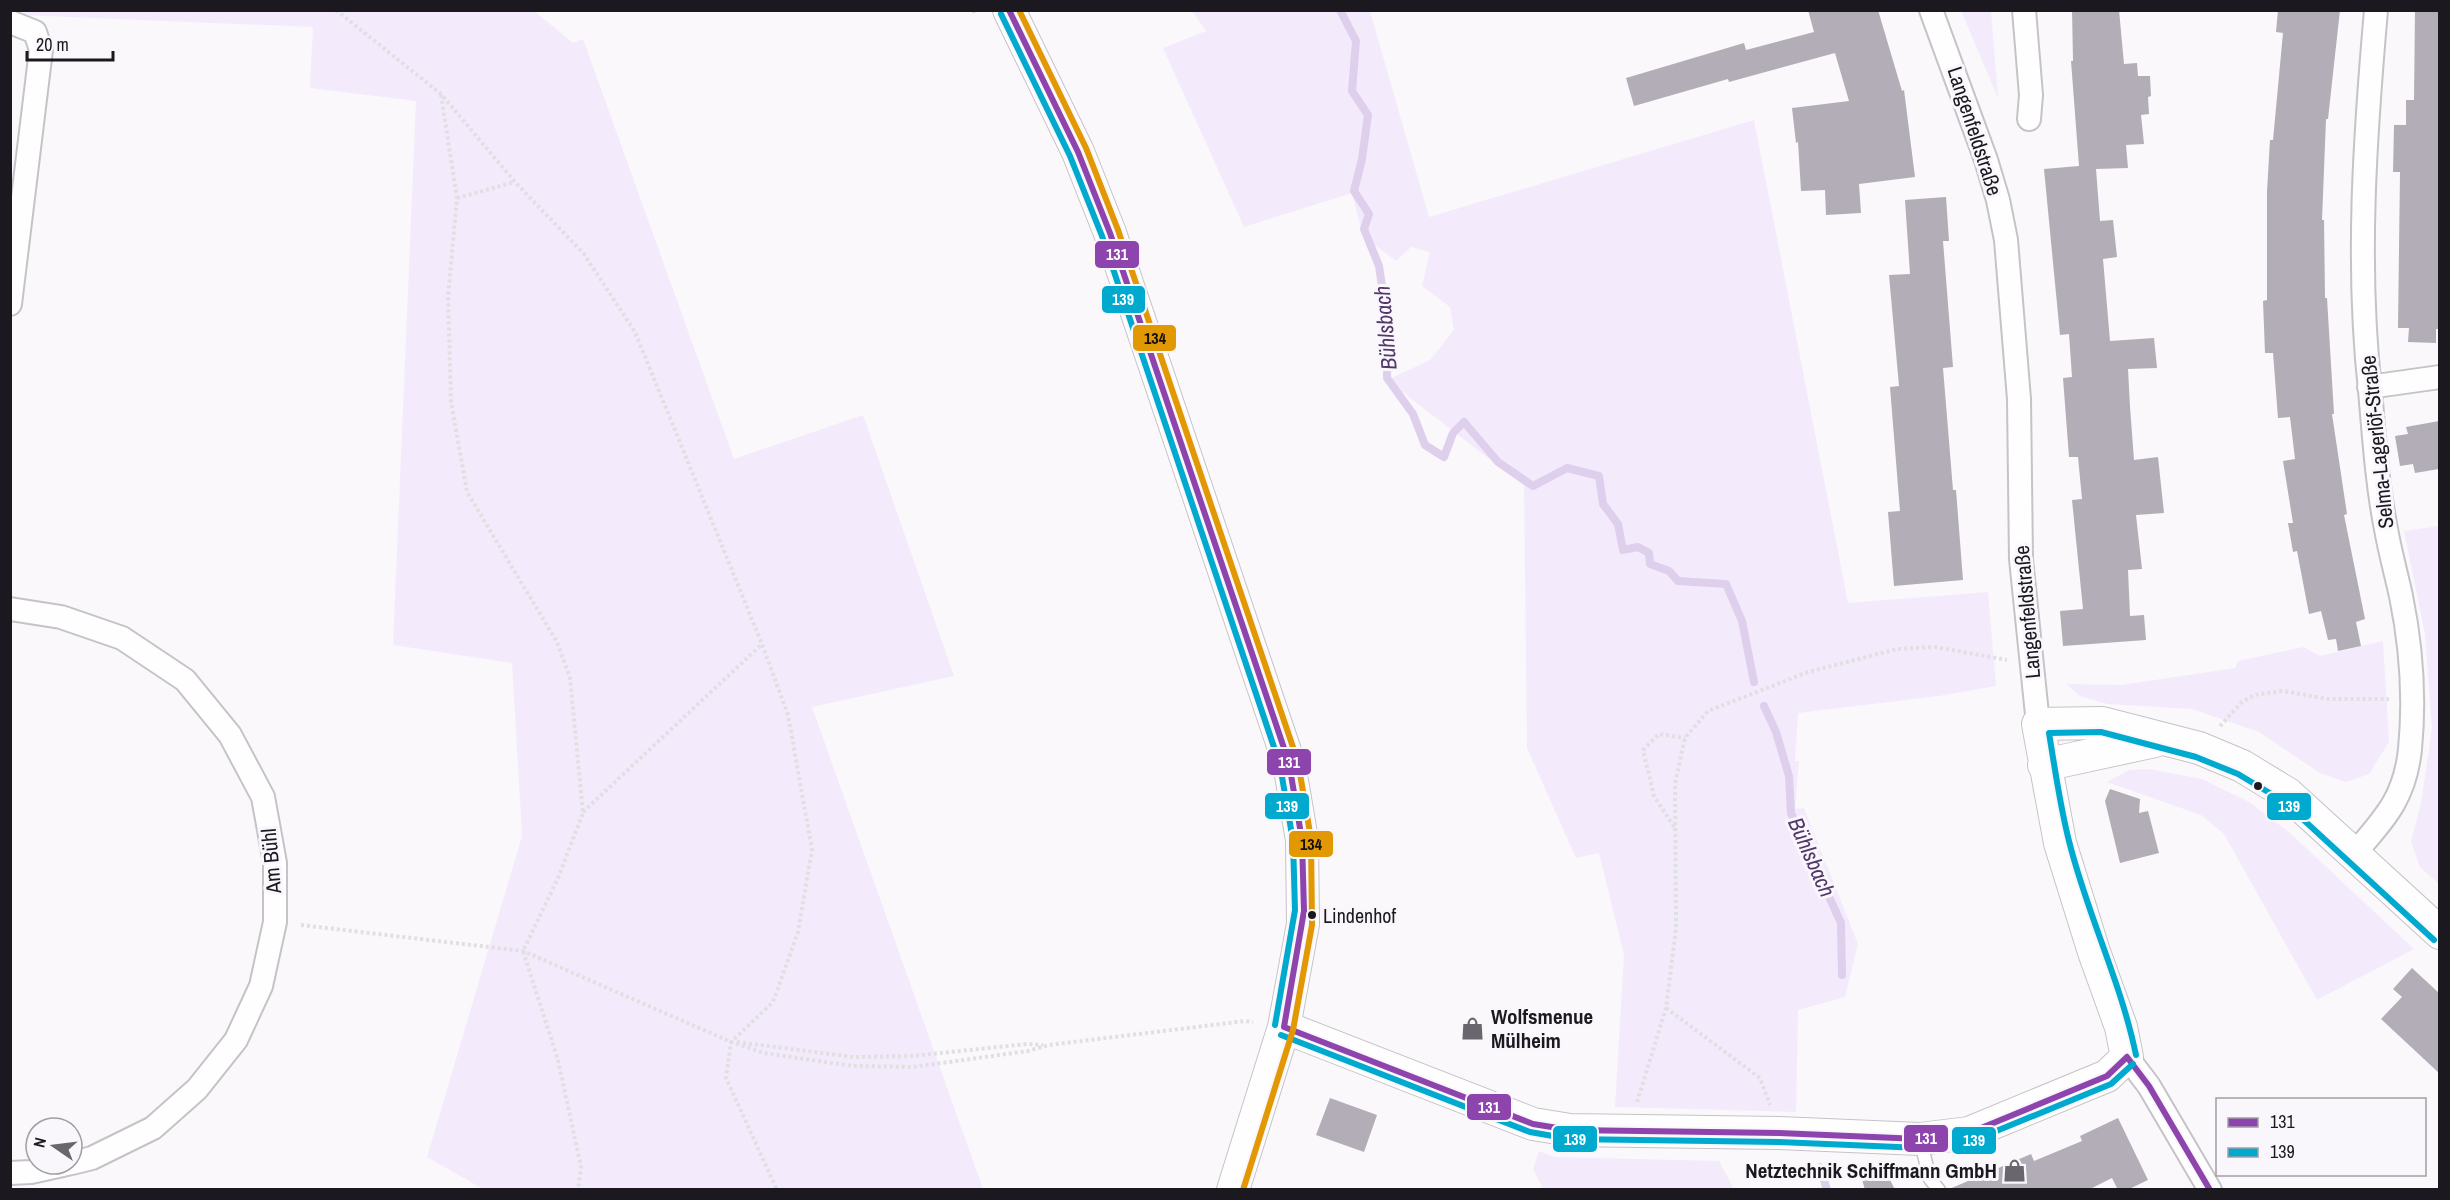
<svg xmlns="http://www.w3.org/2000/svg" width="2450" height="1200" font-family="'Archivo Narrow',sans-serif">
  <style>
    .green { fill: #f3ebfb }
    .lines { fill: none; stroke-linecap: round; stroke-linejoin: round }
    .stream { stroke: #decfec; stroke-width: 8 }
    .building { fill: #b2adb6 }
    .lane-casing { stroke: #c6c3c8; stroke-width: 15 }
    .street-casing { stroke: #c6c3c8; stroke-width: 26 }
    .secondary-casing { stroke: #c6c3c8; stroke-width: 34 }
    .path { stroke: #e0dfe1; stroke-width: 4; stroke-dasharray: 3 3; stroke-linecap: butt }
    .lane { stroke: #fefefe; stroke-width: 12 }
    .street { stroke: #fefefe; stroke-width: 22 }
    .secondary { stroke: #fefefe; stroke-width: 32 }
    .bus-1-casing { stroke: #faf7fc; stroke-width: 10 }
    .bus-2-casing { stroke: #faf7fc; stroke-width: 10 }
    .bus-3-casing { stroke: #faf7fc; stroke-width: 10 }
    .bus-1 { stroke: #8e44ad; stroke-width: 6 }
    .bus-2 { stroke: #00a9ce; stroke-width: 6 }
    .bus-3 { stroke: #e19803; stroke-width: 6 }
    .bus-dot { fill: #1c1820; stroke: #faf7fc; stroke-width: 2 }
    .labels { text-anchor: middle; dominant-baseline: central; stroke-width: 6; stroke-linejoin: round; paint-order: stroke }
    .bus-label { font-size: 20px; fill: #1c1820; stroke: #faf7fc; text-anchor: start }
    .street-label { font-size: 21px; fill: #1c1820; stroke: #faf7fc }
    .poi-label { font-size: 21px; font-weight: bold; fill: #1c1820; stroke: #faf7fc; text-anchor: start }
    .water-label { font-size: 22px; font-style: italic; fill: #523769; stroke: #faf7fc }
    .line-badge { stroke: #faf7fc; stroke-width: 2 }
    .badge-label { font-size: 16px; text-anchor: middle; font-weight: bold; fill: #fff }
    .pale-badge-label { font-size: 16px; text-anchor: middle; font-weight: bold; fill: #111 }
  </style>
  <rect width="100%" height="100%" fill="#faf8fb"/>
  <path class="green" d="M11,10H533L573,43L583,39L734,459L863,415L954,676L812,707L983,1189H483L427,1157L522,836L512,663L393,645L416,101L310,88L313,27L21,15L11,13Z
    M1192,11H1370L1429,217L1754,120L1848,603L1988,592L1996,686L1939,696L1798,713L1795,761H1799L1795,809L1804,808L1858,944L1845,997L1798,1010L1796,1112L1615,1107L1624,955L1599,853L1576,858L1527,748L1524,486L1387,380L1430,360L1454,330L1450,307L1422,286L1430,252L1411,247L1396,261L1363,236L1352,193L1244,227L1163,48L1206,31Z
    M1961,11H1991L1998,98Z
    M2439,526H2440L2439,884L2420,867L2411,842L2421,803L2432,728L2425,634L2404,531Z
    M2383,641L2389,742L2369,774L2346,782L2320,773L2259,732L2192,709L2107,704L2080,696L2066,684L2122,685L2235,668L2238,661L2303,647L2320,656Z
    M2149,769L2202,779L2249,802L2290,833L2414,949L2317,1000L2224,834L2201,815L2107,782L2129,770Z
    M1539,1151L1555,1157L1719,1161L1734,1189H1543L1533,1169Z"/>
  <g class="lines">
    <path class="stream" d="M1340,10L1356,41L1352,91L1368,115L1362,159L1354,191L1369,214L1364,229L1379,266L1388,326L1387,378L1413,414L1425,445L1444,457L1453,433L1464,422L1498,462L1533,486L1567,468L1599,476L1603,504L1618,524L1623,550L1638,547L1649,553L1650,564L1669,571L1678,581L1726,584L1742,621L1754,682
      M1764,706L1776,732L1789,776L1791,813L1841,923L1842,975
      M1820,1167L1827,1190"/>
  </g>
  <path class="building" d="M1808,10H1878L1902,91L1904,90L1915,177L1859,184L1861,213L1826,215L1825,190L1801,191L1798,142L1796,143L1792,108L1849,101L1835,53L1729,82L1728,79L1634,106L1626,78L1744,43L1746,50L1814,32Z
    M2072,10H2119L2124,64L2137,63L2138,76H2150L2151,96L2148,97L2149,114L2141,115L2144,144L2126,145L2128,168L2096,169L2100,221L2113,220L2117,257L2103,259L2110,341L2154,338L2157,368L2128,369L2130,407L2134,460L2158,457L2164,513L2136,515L2142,569L2128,570L2130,616L2144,615L2146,640L2063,646L2060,611L2083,609L2072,500L2082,499L2078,457H2069L2063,378L2072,377L2069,334L2060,335L2044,169L2079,166L2071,61H2073Z
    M2278,10H2340L2328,119H2326L2322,220H2324L2325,298H2327L2334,414H2332L2347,514L2344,515L2365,619L2356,622L2361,646L2338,651L2336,639L2328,640L2321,611L2309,614L2297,551L2293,552L2288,523H2293L2283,461L2295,459L2290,417L2278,418L2273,353H2265L2263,301L2267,300V192L2270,140H2273L2283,33L2276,32Z
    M2415,10H2439V329H2436V343L2408,342L2409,328H2398L2400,172H2393L2394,125H2406V100H2414Z
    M1946,197L1949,241H1943L1953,367L1943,368L1953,490H1956L1963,580L1894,586L1888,512L1900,511L1890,387L1899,386L1889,275L1910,274L1905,200Z
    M2439,421V469L2415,473L2413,464L2400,466L2395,436L2408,434L2406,427Z
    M2110,789L2140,799L2139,813L2148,811L2159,853L2120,863L2105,801Z
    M2412,968L2439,993V1073L2381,1019L2402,997L2393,989Z
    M1330,1098L1377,1115L1364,1152L1316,1135Z
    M2118,1118L2148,1180L2127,1190H2118L2112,1178L2088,1190H1947L2031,1154L2034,1161L2082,1141L2080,1136Z
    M1858,1165H1883L1895,1190H1865Z"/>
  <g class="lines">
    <defs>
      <path id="lane" d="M1920,1139L1930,1179L1939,1190"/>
      <path id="street" d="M1931,10L1986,160L1998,200L2006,240L2019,399L2021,559L2038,724
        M2024,10L2031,95L2029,119
        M10,22L35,32L41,50L10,304
        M2369,387L2440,377
        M10,609L61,617L122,638L185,680L230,735L263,797L275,863V922L261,986L236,1040L197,1089L153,1128L92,1158L72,1163
        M2354,854C2385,818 2405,798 2410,749C2415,698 2411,645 2401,596C2396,573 2390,552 2386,529C2377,484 2374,436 2370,390C2356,264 2365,136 2376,10
        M2127,1057L2149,1086L2210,1190
        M10,1173L31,1172L67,1164"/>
      <path id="secondary" d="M1009,10L1078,152L1110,233L1289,763L1302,840L1303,924L1284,1027L1233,1190
        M2044,765L2155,741
        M1284,1027L1533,1124L1570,1130L1779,1133L1920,1139L1969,1133L2107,1076L2127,1057L2121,1027L2094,952L2060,843L2038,724L2102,723L2199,748L2242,766L2288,794L2440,933"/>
    </defs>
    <use href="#lane" class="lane-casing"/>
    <use href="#street" class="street-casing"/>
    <use href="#secondary" class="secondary-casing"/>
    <path class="path" d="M336,10L441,94L515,182L584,254L635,332L762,644L788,715L812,850L798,932L773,1002L731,1042L726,1078L777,1190
      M972,12L976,10
      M441,95L457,198L448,297L451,402L467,492L557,642L570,678L583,813L558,878L523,951L558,1060L581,1167L578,1190
      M457,198L515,182
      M2220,726L2242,702L2254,695L2283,691L2328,699H2389
      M583,812L761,645
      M1674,827L1654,796L1643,750L1659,734L1685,738
      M301,925L523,951L731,1042L764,1053L853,1066L913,1067L1028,1051L1049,1045L1245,1021L1253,1022
      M1666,1008L1760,1078L1770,1105
      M737,1042L853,1057L912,1056L1027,1044L1043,1045
      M1637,1102L1666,1008L1676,928L1675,783L1685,738L1708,711L1808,672L1897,649L1935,647L2007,660"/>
    <use href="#lane" class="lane"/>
    <use href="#street" class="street"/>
    <use href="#secondary" class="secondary"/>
    <defs>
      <path id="bus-1" d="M1009,10L1078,152L1110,233L1289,763L1302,840L1304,911L1284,1027
        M1284,1027L1533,1124L1570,1130L1779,1133L1920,1139L1969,1133L2107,1076L2127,1057
        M2127,1057L2149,1086L2210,1190"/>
      <path id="bus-2" d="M1001,14L1070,156L1102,236L1280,765L1293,841L1295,910L1275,1025
        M1281,1035L1530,1132L1570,1139L1779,1142L1921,1148L1972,1141L2111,1084L2133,1064
        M2136,1055C2121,982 2087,914 2069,841C2060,806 2055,769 2049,733L2101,732L2196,757L2238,774L2283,801L2434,940"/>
      <path id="bus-3" d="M1019,10L1086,148L1118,230L1298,762L1311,839L1312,925L1293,1030L1243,1190"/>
    </defs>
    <use href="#bus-1" class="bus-1-casing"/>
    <use href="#bus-2" class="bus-2-casing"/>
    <use href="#bus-3" class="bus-3-casing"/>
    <use href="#bus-1" class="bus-1"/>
    <use href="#bus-2" class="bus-2"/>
    <use href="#bus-3" class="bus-3"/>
  </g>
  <defs>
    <symbol id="shop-bare" viewBox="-9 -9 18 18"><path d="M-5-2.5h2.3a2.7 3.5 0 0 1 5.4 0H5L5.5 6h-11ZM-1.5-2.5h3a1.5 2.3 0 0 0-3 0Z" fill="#6a666d" stroke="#faf7fc" stroke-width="2.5" paint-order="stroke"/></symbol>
  </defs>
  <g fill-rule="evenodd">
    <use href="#shop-bare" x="1456" y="1012" width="33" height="33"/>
    <use href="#shop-bare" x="1998" y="1154" width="33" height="33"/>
  </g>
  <g class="bus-dot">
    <circle cx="2258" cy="786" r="5"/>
    <circle cx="1312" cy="915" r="5"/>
  </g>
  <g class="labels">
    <g class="bus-label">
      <text x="1323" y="915">Lindenhof</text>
    </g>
    <g class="street-label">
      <text transform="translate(1975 131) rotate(72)">Langenfeldstraße</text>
      <text transform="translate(2377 442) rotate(-96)">Selma-Lagerlöf-Straße</text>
      <text transform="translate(2027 612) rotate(-95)">Langenfeldstraße</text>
      <text transform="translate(271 861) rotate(-95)">Am Bühl</text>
    </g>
    <g class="poi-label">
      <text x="1491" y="1016">Wolfsmenue<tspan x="1491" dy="24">Mülheim</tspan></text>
      <text x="1997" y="1170" text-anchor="end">Netztechnik Schiffmann GmbH</text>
    </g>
    <g class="water-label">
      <text transform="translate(1385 328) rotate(-95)">Bühlsbach</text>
      <text transform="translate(1812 857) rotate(66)">Bühlsbach</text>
    </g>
  </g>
  <g class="line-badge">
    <rect x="1094" y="240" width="46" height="29" rx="6" fill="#8e44ad"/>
    <rect x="1101" y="285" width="45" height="29" rx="6" fill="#00a9ce"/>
    <rect x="1132" y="324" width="45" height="28" rx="6" fill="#e19803"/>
    <rect x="1266" y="748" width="46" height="28" rx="6" fill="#8e44ad"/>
    <rect x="1264" y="792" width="46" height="28" rx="6" fill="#00a9ce"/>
    <rect x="2266" y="792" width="46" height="29" rx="6" fill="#00a9ce"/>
    <rect x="1288" y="830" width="46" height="28" rx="6" fill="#e19803"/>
    <rect x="1466" y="1093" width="46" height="28" rx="6" fill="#8e44ad"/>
    <rect x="1903" y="1124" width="46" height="29" rx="6" fill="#8e44ad"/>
    <rect x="1552" y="1125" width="46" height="28" rx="6" fill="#00a9ce"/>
    <rect x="1951" y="1126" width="46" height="29" rx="6" fill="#00a9ce"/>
  </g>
  <g class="badge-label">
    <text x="1117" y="260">131</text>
    <text x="1123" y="305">139</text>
    <text x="1289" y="768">131</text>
    <text x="1287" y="812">139</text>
    <text x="2289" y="812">139</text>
    <text x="1489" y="1113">131</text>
    <text x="1926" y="1144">131</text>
    <text x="1575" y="1145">139</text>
    <text x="1974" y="1146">139</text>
  </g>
  <g class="pale-badge-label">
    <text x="1155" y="344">134</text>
    <text x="1311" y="850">134</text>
  </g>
  <rect width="2450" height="1200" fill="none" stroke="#1c1820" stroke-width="24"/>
  <rect x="2216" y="1098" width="210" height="78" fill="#faf7fc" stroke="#a19ea4" stroke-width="1.5"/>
  <rect x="2228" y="1118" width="30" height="9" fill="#8e44ad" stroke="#a19ea4" stroke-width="1.5"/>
  <text x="2270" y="1128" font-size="18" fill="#1c1820">131</text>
  <rect x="2228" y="1148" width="30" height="9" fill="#00a9ce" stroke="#a19ea4" stroke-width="1.5"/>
  <text x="2270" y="1158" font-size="18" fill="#1c1820">139</text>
  <g transform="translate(54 1146) rotate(284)"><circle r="28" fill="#faf7fc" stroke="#a19ea4" stroke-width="1.5"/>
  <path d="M0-4.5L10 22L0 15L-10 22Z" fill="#6a666d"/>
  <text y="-9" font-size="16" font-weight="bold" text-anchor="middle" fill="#1c1820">N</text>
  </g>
  <path d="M27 51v9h86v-9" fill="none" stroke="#1c1820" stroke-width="3"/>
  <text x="36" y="51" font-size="18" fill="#1c1820" stroke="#faf7fc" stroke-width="4.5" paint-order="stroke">20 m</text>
</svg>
